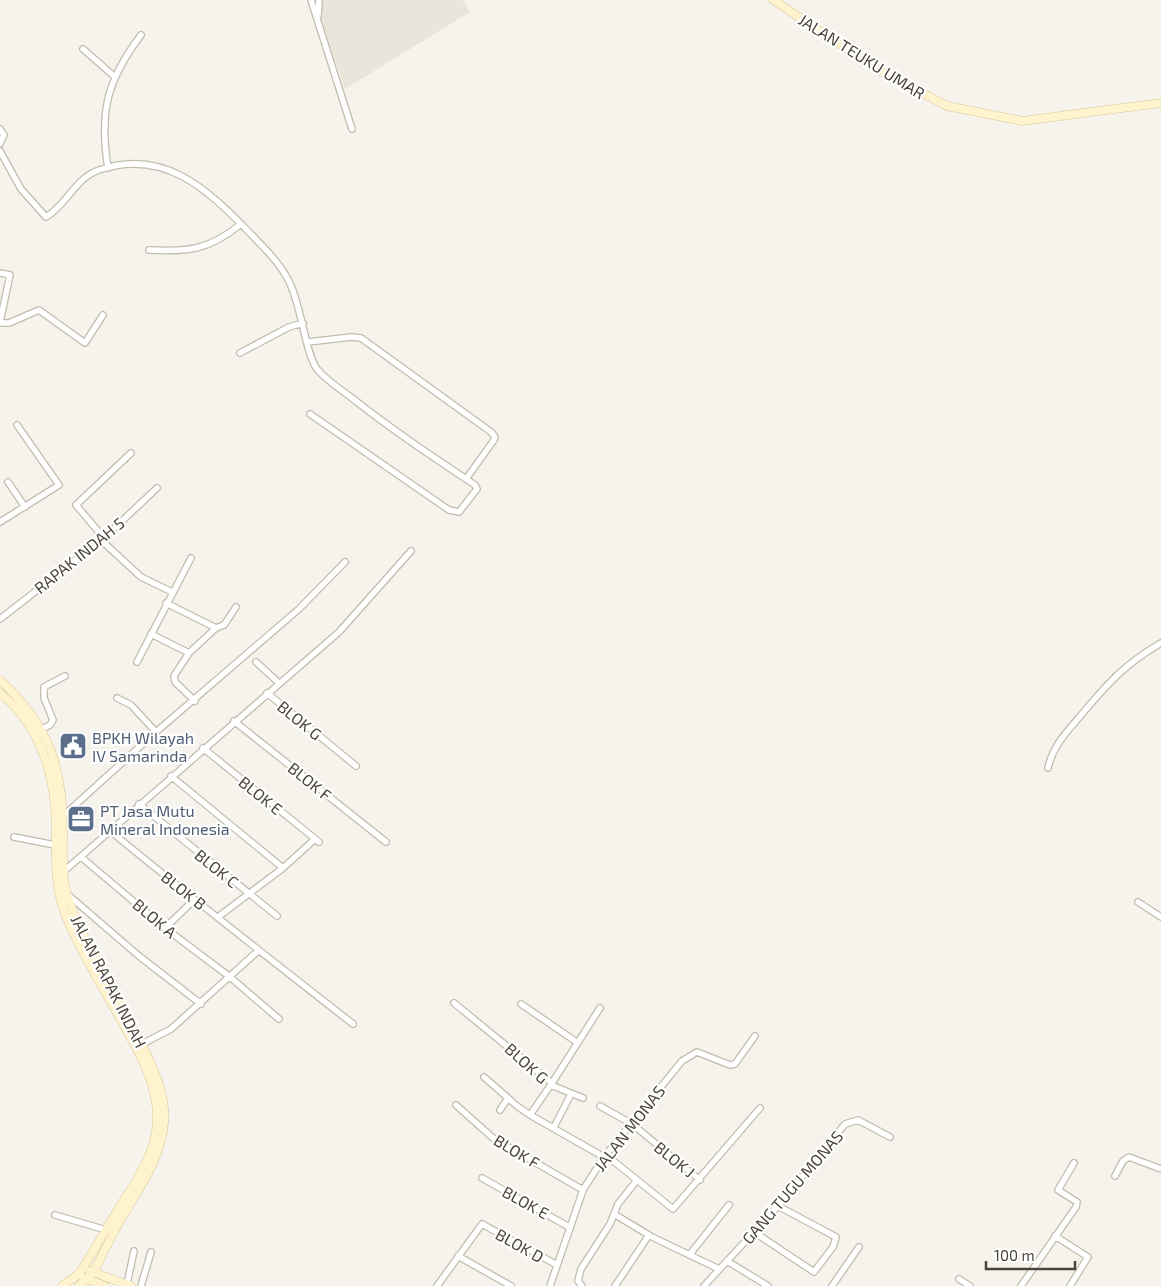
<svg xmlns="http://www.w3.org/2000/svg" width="1161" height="1286" font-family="'Exo 2',sans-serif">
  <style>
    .residential { fill: #eae5da }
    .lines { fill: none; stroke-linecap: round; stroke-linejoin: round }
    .minor-casing { stroke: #c2bbae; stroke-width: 8 }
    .secondary-casing { stroke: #d6c79b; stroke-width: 9 }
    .minor { stroke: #fff; stroke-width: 5.5 }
    .secondary { stroke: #fff3cd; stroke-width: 8 }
    .labels { text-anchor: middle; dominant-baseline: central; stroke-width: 4.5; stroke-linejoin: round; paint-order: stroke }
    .street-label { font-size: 16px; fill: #4b4439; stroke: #fff }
    .service-label { font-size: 16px; fill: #4e5e75; stroke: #fff; text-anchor: start }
  </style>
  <rect width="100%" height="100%" fill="#f6f3ec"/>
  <path class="residential" d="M314,0H463L470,12L345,89Z"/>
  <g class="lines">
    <defs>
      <path id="minor" d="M311,0L352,129
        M318,16L319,0
        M83,49L115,77
        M0,129L4,135L0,144
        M0,151L21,189L46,217C67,205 75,178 99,170C163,148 206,188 247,230C263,247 282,264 291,286C301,307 306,355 317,369C326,380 340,389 352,398C391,429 433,457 475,485L477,489L459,512L449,510L310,414
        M108,168C99,112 107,80 141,35
        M149,250C189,252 209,250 241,224
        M0,273L10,275L0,322
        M0,323H9L39,310L85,343L103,315
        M308,342L351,337L361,338L491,432L495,437L494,440L466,479
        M240,353L289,327L303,323
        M8,482L25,507
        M0,522L59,485L17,425
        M104,538L76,505L131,453
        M101,540L141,577L172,592
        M166,603L216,628
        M0,619L104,538L157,488
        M151,634L189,653
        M137,662L191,558
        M256,662L279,683
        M267,693L356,766
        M117,698L131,705L156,732
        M195,701L175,682L174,676L189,653L216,628L224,625L236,607
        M234,721L386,842
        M42,729L50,725L53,720L44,698V687L65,676
        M203,748L319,842
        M1048,768C1053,745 1067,732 1082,714C1108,683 1125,664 1161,643
        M171,776L283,868
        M139,804L277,916
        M63,816L156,732L299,609L345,562
        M109,830C189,896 271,960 353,1024
        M14,837L55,845
        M81,857L165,928L230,977L279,1019
        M63,872L339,632L411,551
        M67,894L139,956L201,1004
        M1138,902L1161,917
        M218,917L283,868L315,839
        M165,928L194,900
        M454,1003L552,1083L530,1115L604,1157
        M521,1004L578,1043
        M142,1044L171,1029L258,951
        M484,1077L517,1106L530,1115
        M552,1083L600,1008
        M551,1085L583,1098
        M456,1105L493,1138L583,1190
        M600,1106L632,1124L700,1180
        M500,1110L508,1098
        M554,1127L570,1096
        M606,1155L673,1209L760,1108
        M1115,1176L1123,1161L1129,1157L1161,1169
        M482,1178L569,1227
        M614,1214L652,1237L719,1269
        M55,1215L106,1230
        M754,1232L814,1272L833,1247L836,1237L778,1206
        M1055,1236L1088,1257L1070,1286
        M690,1254L729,1205
        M458,1256L511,1286
        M727,1261L768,1286
        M959,1279L970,1286
        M127,1284L134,1251
        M141,1286L151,1252
        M437,1286L482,1224L557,1265
        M550,1286L583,1190L604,1157L682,1061L697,1052L730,1065L735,1064L755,1036
        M582,1286L578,1281L581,1269L610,1224L618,1204L637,1180
        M615,1286L649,1235
        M704,1286L778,1206L845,1124L858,1120L890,1137
        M832,1286L859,1247
        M1021,1286L1076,1207L1077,1202L1058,1190L1074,1163"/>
      <path id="secondary" d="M773,0L880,71L947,106L1022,121L1161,103
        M0,680C49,725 63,766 63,832C63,857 61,882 71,906C87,948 112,988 133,1028C148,1057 167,1089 164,1123C161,1158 140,1187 123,1216C112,1234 103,1254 93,1273L79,1286
        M0,693C40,725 55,775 56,824C56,854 54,882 64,911C79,949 102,986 122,1022C139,1052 158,1084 157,1120C157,1154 133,1185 116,1213C105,1231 94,1250 83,1268L78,1275L62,1286
        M90,1271L131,1286
        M84,1278L105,1286"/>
    </defs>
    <use href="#minor" class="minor-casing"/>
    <use href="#secondary" class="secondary-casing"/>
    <use href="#minor" class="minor"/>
    <use href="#secondary" class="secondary"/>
  </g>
  <defs>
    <symbol id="civic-square" viewBox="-11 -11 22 22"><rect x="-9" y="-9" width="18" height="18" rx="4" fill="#5c6f8a" stroke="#fff"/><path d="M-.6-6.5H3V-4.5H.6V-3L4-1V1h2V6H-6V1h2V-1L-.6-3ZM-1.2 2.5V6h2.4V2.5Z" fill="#fff"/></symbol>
    <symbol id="office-square" viewBox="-11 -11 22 22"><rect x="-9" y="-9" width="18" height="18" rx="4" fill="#5c6f8a" stroke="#fff"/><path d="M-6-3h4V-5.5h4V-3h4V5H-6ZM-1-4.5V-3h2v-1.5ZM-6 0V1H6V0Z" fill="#fff"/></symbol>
  </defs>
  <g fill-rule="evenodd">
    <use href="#civic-square" x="57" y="730" width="32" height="32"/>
    <use href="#office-square" x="65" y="803" width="32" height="32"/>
  </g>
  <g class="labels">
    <g class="street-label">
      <text transform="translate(862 56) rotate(32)">JALAN TEUKU UMAR</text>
      <text transform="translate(79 555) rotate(-39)">RAPAK INDAH 5</text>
      <text transform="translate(300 720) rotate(39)">BLOK G</text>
      <text transform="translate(310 781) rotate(39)">BLOK F</text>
      <text transform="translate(261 795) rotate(39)">BLOK E</text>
      <text transform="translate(217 868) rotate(39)">BLOK C</text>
      <text transform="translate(184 890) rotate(38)">BLOK B</text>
      <text transform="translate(155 918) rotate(40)">BLOK A</text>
      <text transform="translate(109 981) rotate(63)">JALAN RAPAK INDAH</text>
      <text transform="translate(527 1063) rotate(42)">BLOK G</text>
      <text transform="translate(629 1128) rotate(-52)">JALAN MONAS</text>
      <text transform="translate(517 1151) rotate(31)">BLOK F</text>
      <text transform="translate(675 1159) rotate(39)">BLOK J</text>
      <text transform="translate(792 1187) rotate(-49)">GANG TUGU MONAS</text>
      <text transform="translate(526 1202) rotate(29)">BLOK E</text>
      <text transform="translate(520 1245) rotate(29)">BLOK D</text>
    </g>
    <g class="service-label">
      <text x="92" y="737">BPKH Wilayah<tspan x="92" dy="18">IV Samarinda</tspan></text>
      <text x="100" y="810">PT Jasa Mutu<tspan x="100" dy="18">Mineral Indonesia</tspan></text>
    </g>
  </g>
  <path d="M986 1261v8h89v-8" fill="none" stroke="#4b4439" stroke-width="2.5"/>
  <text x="994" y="1261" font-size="15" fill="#4b4439" stroke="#ffffff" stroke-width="4" paint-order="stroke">100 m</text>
</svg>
